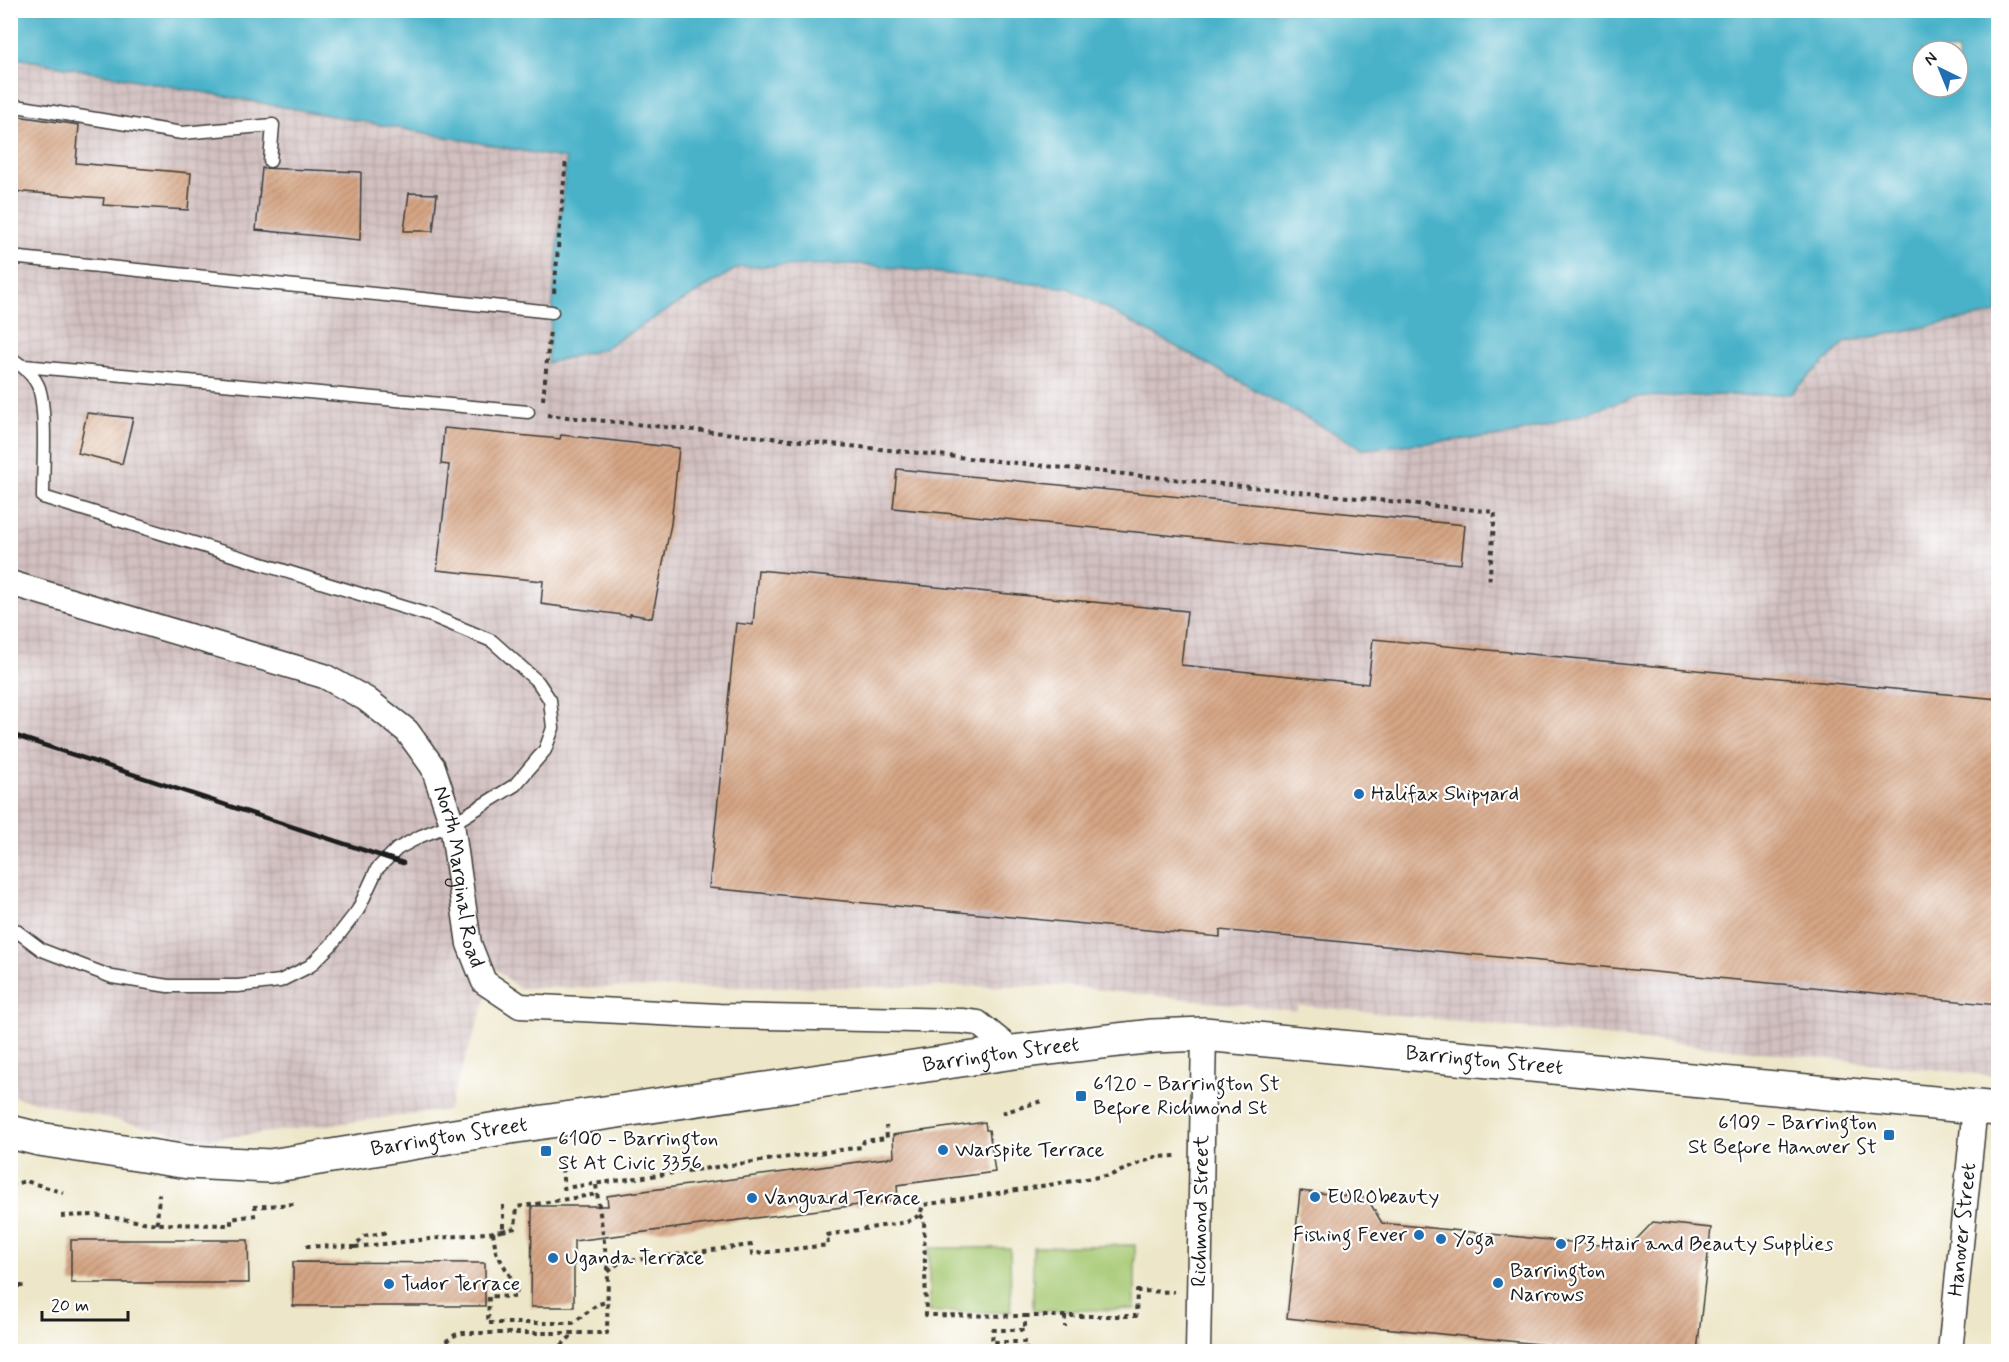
<svg xmlns="http://www.w3.org/2000/svg" width="2009" height="1362" font-family="Mynerve,sans-serif">
  <style>
    .industrial { fill: url(#industrial-grid) }
    .pitch { fill: #a5c871; stroke: #607246; stroke-width: 1.5 }
    .water { fill: #4ab2c9; stroke: #336772; stroke-width: 1.5; fill-rule: evenodd }
    .building { fill: url(#building-hatch) }
    .lines { fill: none; stroke-linecap: round; stroke-linejoin: round }
    .service-casing { stroke: #3b3a36; stroke-width: 15 }
    .minor-casing { stroke: #3b3a36; stroke-width: 27 }
    .primary-casing { stroke: #3b3a36; stroke-width: 36 }
    .path { stroke: #3b3a36; stroke-width: 4; stroke-dasharray: 4.5 4.5; stroke-linecap: butt }
    .service { stroke: #fff; stroke-width: 12 }
    .minor { stroke: #fff; stroke-width: 24 }
    .primary { stroke: #fff; stroke-width: 33 }
    .rail { stroke: #1c1c1c; stroke-width: 4.5 }
    .poi-dot { fill: #1f6fb2; stroke: #fff; stroke-width: 2 }
    .labels { text-anchor: middle; dominant-baseline: central; stroke-width: 4.5; stroke-linejoin: round; paint-order: stroke }
    .poi-label { font-size: 21px; fill: #1c1c1c; stroke: #fff; text-anchor: start }
    .street-label { font-size: 21px; fill: #1c1c1c; stroke: #fff }
  </style>
  <defs>
    <pattern id="industrial-grid" width="8" height="8" patternUnits="userSpaceOnUse" patternTransform="scale(1.5)"><rect width="8" height="8" fill="#d2bfc0"/><path d="M0 4h8M4 0v8" fill="none" stroke="#b4a4a4"/></pattern>
    <pattern id="building-hatch" width="6" height="6" patternUnits="userSpaceOnUse" patternTransform="scale(1.5)"><rect width="6" height="6" fill="#d5a584"/><path d="M-1 1l2-2M0 6l6-6M5 7l2-2" fill="none" stroke="#b68d71"/></pattern>
  </defs>
  <rect width="100%" height="100%" fill="#fff"/>
  <filter id="ink" filterUnits="userSpaceOnUse"><feTurbulence type="fractalNoise" baseFrequency=".0167" numOctaves="2"/><feDisplacementMap in="SourceGraphic" scale="12" xChannelSelector="R" yChannelSelector="G"/><feConvolveMatrix kernelMatrix="1 2 1 2 8 2 1 2 1" color-interpolation-filters="sRGB"/></filter>
  <filter id="wash" filterUnits="userSpaceOnUse"><feTurbulence type="fractalNoise" baseFrequency=".008" numOctaves="4" result="noise"/><feDisplacementMap in="SourceGraphic" scale="24" xChannelSelector="R" yChannelSelector="G"/><feGaussianBlur stdDeviation="1.35" result="paint"/><feColorMatrix in="noise" values="0 0 0 0 0 0 0 0 0 0 0 0 0 0 0 0 0 1.4 0 .05"/><feComposite in="paint" operator="in"/></filter>
  <g filter="url(#wash)">
    <rect width="100%" height="100%" fill="#ede6c8"/>
    <path class="industrial" d="M11,57L566,159L547,363L603,349L739,267L859,264L1069,288L1363,449L1511,435L1637,397L1790,394L1846,342L1998,313V1076L1298,1005L1296,1011L1066,986L518,988L496,969L448,1110L204,1140L11,1096Z"/>
    <path class="pitch" d="M1135,1245V1309L1033,1311V1247Z
      M929,1248H1010L1011,1312H929Z"/>
    <path class="water" d="M10,11H1998V313L1846,342L1790,394L1637,397L1511,435L1363,449L1069,288L859,264L739,267L603,349L547,363L566,159L11,57ZM1922,51H1958V87H1922Z"/>
    <g id="blocks">
      <path class="building" d="M10,115L79,125L76,163L191,173L188,210L103,205L104,198L10,191Z
        M262,168L361,172L360,240L256,230Z
        M409,193L437,194L433,231H404Z
        M87,413L133,418L122,464L78,453Z
        M444,428L560,439L561,435L679,448L671,524L652,618L630,614V616L541,604L543,581L437,570L449,465L441,464Z
        M897,469L1465,525L1461,564L893,508Z
        M758,570L1187,611L1181,665L1368,684L1373,639L1998,699V1005L1220,930V937L709,888L736,623L753,625Z
        M985,1122L986,1130H989L995,1172L897,1185L898,1200L574,1241V1307H531L532,1206H608L607,1196L894,1157L893,1135Z
        M1300,1191L1367,1198L1382,1223L1628,1248L1653,1222L1711,1228L1697,1352H1615L1287,1318Z
        M71,1240H248L249,1283H71Z
        M293,1262L485,1263V1306H293Z"/>
    </g>
  </g>
  <g filter="url(#ink)">
    <use href="#blocks" fill-opacity="0" stroke="#3b3a36" stroke-width="1.5"/>
    <g class="lines">
      <defs>
        <path id="service" d="M10,105L182,133L273,125L270,161
          M10,257L552,312
          M10,358C22,365 34,375 39,388C47,413 43,469 43,497L432,616L492,641L538,682L550,700L553,728L545,750L515,785L452,824L421,836L397,849L377,869L358,910L331,945L310,966L280,981L238,986H168L112,977L42,950L10,926
          M24,366L528,412"/>
        <g id="minor">
          <path id="s1" d="M10,583L324,676L366,699L407,731L433,767L452,824L469,944L484,982L520,1006L719,1016L962,1021L978,1023L1014,1052"/>
          <path id="s2" d="M1198,1352L1204,1034"/>
          <path id="s3" d="M1950,1352L1975,1107"/>
        </g>
        <g id="primary">
          <path id="s4" d="M10,1132L39,1139L188,1162L270,1166L497,1129L1014,1052L1153,1036L1204,1034L1998,1109"/>
        </g>
      </defs>
      <use href="#service" class="service-casing"/>
      <use href="#minor" class="minor-casing"/>
      <use href="#primary" class="primary-casing"/>
      <path class="path" d="M554,293L566,159
        M543,400L550,330
        M547,415L1495,512L1489,585
        M1002,1113L1045,1100
        M561,1159L564,1188L862,1147L864,1141L887,1138L886,1126
        M10,1185L26,1181L64,1193
        M596,1185L608,1270
        M503,1205V1231L493,1232L496,1252L517,1288L516,1297L489,1296L488,1323H573L598,1304L608,1302
        M253,1207L294,1204
        M920,1215L924,1219L926,1315L1025,1316V1330H993L992,1342H1026L1025,1352
        M61,1216L94,1215L157,1224L231,1225V1219L256,1215
        M157,1224L159,1194
        M502,1231L515,1228L517,1207L598,1194
        M306,1246L355,1247L364,1236L389,1232
        M355,1247L495,1232
        M10,1286H28
        M1025,1316H1136L1137,1291L1174,1292
        M1065,1316V1327
        M431,1352L455,1335L463,1333H607L608,1272L620,1262L751,1245L752,1254L828,1245L827,1235L907,1222L920,1215L923,1205L1111,1175L1155,1157L1178,1156
        M555,1352L570,1337V1333"/>
      <use href="#service" class="service"/>
      <use href="#minor" class="minor"/>
      <use href="#primary" class="primary"/>
      <path class="rail" d="M10,734L403,863"/>
    </g>
  </g>
  <g class="poi-dot">
    <circle cx="1359" cy="794" r="6"/>
    <rect x="1075" y="1090" width="12" height="12" rx="3"/>
    <rect x="1883" y="1129" width="12" height="12" rx="3"/>
    <circle cx="943" cy="1150" r="6"/>
    <rect x="540" y="1145" width="12" height="12" rx="3"/>
    <circle cx="1315" cy="1197" r="6"/>
    <circle cx="752" cy="1198" r="6"/>
    <circle cx="1419" cy="1235" r="6"/>
    <circle cx="1441" cy="1239" r="6"/>
    <circle cx="1561" cy="1244" r="6"/>
    <circle cx="553" cy="1258" r="6"/>
    <circle cx="1498" cy="1283" r="6"/>
    <circle cx="389" cy="1284" r="6"/>
  </g>
  <g class="labels">
    <g class="poi-label">
      <text x="1371" y="794">Halifax Shipyard</text>
      <text x="1093" y="1084">6120 - Barrington St<tspan x="1093" dy="24">Before Richmond St</tspan></text>
      <text x="1877" y="1123" text-anchor="end">6109 - Barrington<tspan x="1877" dy="24">St Before Hanover St</tspan></text>
      <text x="558" y="1139">6100 - Barrington<tspan x="558" dy="24">St At Civic 3356</tspan></text>
      <text x="955" y="1150">Warspite Terrace</text>
      <text x="1327" y="1197">EURObeauty</text>
      <text x="764" y="1198">Vanguard Terrace</text>
      <text x="1407" y="1235" text-anchor="end">Fishing Fever</text>
      <text x="1453" y="1239">Yoga</text>
      <text x="1573" y="1244">P3 Hair and Beauty Supplies</text>
      <text x="565" y="1258">Uganda Terrace</text>
      <text x="1510" y="1271">Barrington<tspan x="1510" dy="24">Narrows</tspan></text>
      <text x="401" y="1284">Tudor Terrace</text>
    </g>
    <g class="street-label">
      <text stroke="none"><textPath href="#s1" startOffset="585">North Marginal Road</textPath></text>
      <text stroke="none"><textPath href="#s4" startOffset="1002">Barrington Street</textPath></text>
      <text stroke="none"><textPath href="#s4" startOffset="1488">Barrington Street</textPath></text>
      <text stroke="none"><textPath href="#s4" startOffset="444">Barrington Street</textPath></text>
      <text stroke="none"><textPath href="#s2" startOffset="141">Richmond Street</textPath></text>
      <text stroke="none"><textPath href="#s3" startOffset="123">Hanover Street</textPath></text>
    </g>
  </g>
  <rect width="2009" height="1362" fill="none" stroke="#fff" stroke-width="36"/>
  <g transform="translate(1940 69) rotate(317)"><circle r="28" fill="#ffffff" stroke="#a4a4a4" stroke-width="1.5"/>
  <path d="M0-4.5L10 22L0 15L-10 22Z" fill="#1f6fb2"/>
  <text y="-9" font-size="16" font-weight="bold" text-anchor="middle" fill="#1c1c1c">N</text>
  </g>
  <path d="M42 1311v9h86v-9" fill="none" stroke="#1c1c1c" stroke-width="3"/>
  <text x="51" y="1311" font-size="18" fill="#1c1c1c" stroke="#ffffff" stroke-width="4.5" paint-order="stroke">20 m</text>
</svg>
